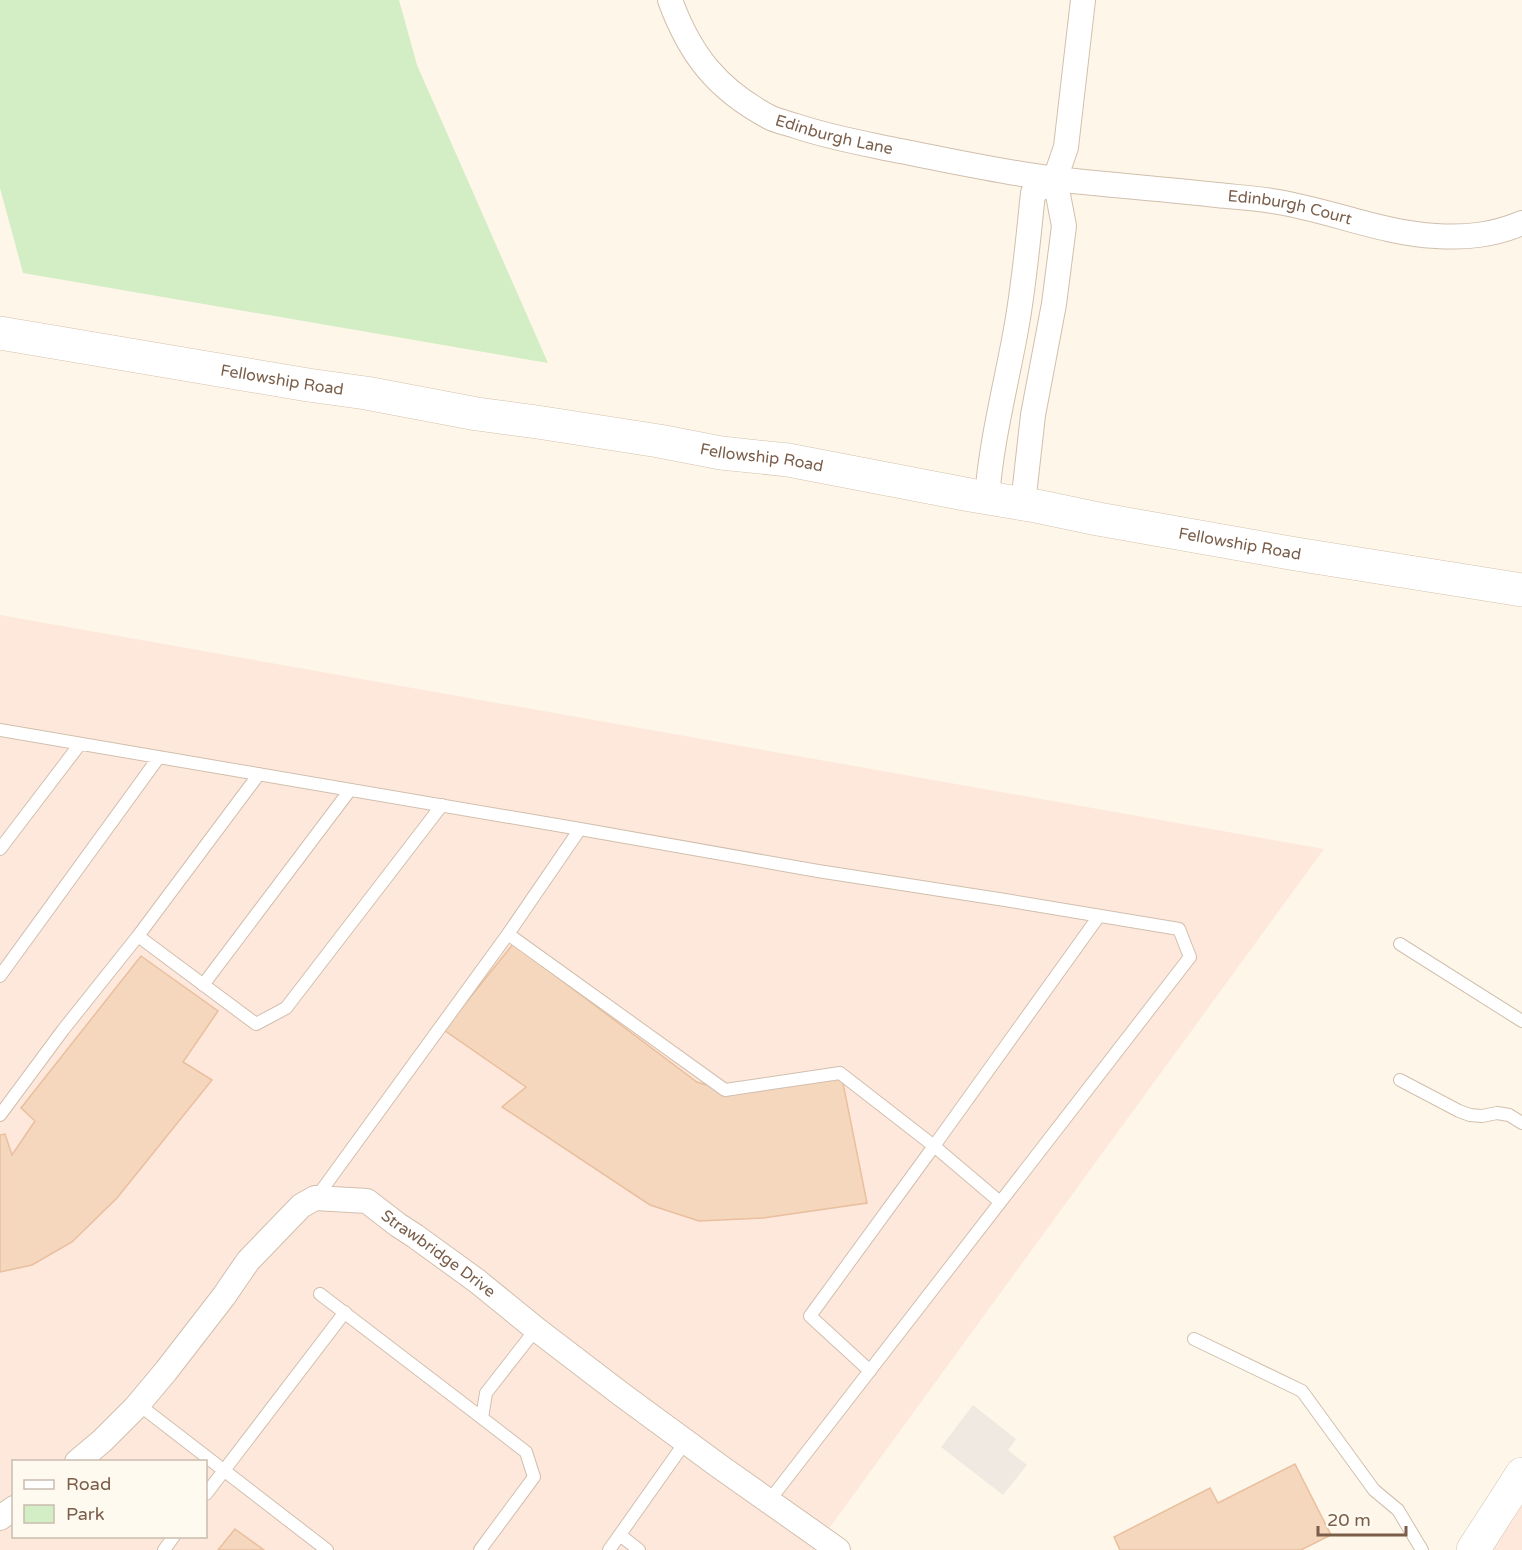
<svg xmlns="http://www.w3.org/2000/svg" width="1522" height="1550" font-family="'Varela Round',sans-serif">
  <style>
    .commercial { fill: #fee8dc; fill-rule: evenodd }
    .industrial { fill: #efe9e2 }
    .green { fill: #d3edc5 }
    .building { fill: #f5d7be; stroke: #e9bf9e; stroke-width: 1.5 }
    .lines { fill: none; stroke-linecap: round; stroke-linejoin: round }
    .lane-casing { stroke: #d1bfad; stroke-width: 14 }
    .street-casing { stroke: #d1bfad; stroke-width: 26 }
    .secondary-casing { stroke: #d4c0aa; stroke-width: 34 }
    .lane { stroke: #fff; stroke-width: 12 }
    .street { stroke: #fff; stroke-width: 24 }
    .secondary { stroke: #fff; stroke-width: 33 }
    .labels { text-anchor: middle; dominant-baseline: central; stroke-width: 4.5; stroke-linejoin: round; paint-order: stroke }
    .street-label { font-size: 16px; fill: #7a5e4a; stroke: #fffaf0 }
  </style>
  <rect width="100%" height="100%" fill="#fef7e9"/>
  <path class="commercial" d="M0,615L1324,849L822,1538L838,1550H0ZM14,1462H206V1536H14Z
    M1522,1467V1550H1466Z"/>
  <path class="industrial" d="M973,1405L1016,1439L1008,1450L1027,1465L1003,1495L941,1447Z"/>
  <path class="green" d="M0,0H399L417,65L548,363L23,273L0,188Z"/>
  <path class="building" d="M513,944L697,1082L735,1094L842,1078L867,1203L763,1218L699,1221L650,1205L502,1107L526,1087L444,1030Z
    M141,956L218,1011L183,1062L212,1080L117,1198L72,1242L32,1265L0,1272V1135L5,1134L12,1155L35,1121L21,1108Z
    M1295,1464L1331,1535L1301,1550H1120L1114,1537L1210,1488L1218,1503Z
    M235,1529L264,1550H218Z"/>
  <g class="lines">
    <defs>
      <path id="lane" d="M0,730L580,829L818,871L1005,900L1179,929L1190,957L769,1501
        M0,849L80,744
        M508,934L580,829
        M138,936L259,774
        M1400,944L1522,1021
        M0,976L159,757
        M203,985L350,790
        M1400,1080L1459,1111L1470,1115L1482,1116L1497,1113L1509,1115L1522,1123
        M0,1115L63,1030L138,936L256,1024L286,1008L442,805
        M316,1198L508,934L725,1090L840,1073L934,1146L810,1316L870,1371
        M1000,1202L934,1146L1099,916
        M320,1294L482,1418
        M1194,1339L1302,1391L1374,1490L1398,1510L1422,1550
        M138,1404L327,1550
        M206,1494L345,1312
        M620,1535L639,1550
        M164,1550L174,1536
        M480,1550L534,1477L526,1452L482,1418L486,1393L536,1329
        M609,1550L686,1441"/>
      <g id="street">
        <path id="s1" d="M670,0C690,55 717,89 769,117C777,121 787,123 796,126C828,137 862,143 895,150C948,160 1001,172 1055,179C1109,185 1163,189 1217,195C1235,197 1254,198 1272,201C1327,209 1380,233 1436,236C1467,238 1493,235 1522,223"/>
        <path d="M987,498C991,443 1005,389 1015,335C1024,288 1028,240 1033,193L1055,179"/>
        <path d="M1023,504L1033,415L1054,304L1064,226L1055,179L1066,147L1083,0"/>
        <path id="s2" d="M77,1462L102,1441L135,1408L166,1371L224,1296L248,1261L301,1206L315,1198L367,1201L398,1225L415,1236L477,1281L536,1329L621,1394L719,1466L838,1550"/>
        <path d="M0,1518L14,1508"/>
      </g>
      <g id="secondary">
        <path id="s3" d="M0,333L308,385L366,393L477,414L537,422L659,441L721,453L788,460L970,495L1036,506L1098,519L1296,554L1522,590"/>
        <path d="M1473,1550L1522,1474"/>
      </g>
    </defs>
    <use href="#lane" class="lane-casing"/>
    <use href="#street" class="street-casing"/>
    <use href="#secondary" class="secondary-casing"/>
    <use href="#lane" class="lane"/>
    <use href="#street" class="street"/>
    <use href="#secondary" class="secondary"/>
  </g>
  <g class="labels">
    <g class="street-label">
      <text stroke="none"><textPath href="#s1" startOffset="225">Edinburgh Lane</textPath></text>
      <text stroke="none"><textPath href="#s1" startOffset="687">Edinburgh Court</textPath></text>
      <text stroke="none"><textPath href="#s3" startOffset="286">Fellowship Road</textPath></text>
      <text stroke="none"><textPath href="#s3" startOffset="772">Fellowship Road</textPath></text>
      <text stroke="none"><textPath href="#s3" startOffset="1258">Fellowship Road</textPath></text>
      <text stroke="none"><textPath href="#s2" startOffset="498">Strawbridge Drive</textPath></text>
    </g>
  </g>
  <rect x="12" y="1460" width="195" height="78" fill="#fffaf0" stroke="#cabcae" stroke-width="1.5"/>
  <rect x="24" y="1480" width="30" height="9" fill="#ffffff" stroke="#cabcae" stroke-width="1.5"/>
  <text x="66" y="1490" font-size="18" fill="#7a5e4a">Road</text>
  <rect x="24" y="1505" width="30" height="18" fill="#d3edc5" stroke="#cabcae" stroke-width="1.5"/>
  <text x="66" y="1520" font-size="18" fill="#7a5e4a">Park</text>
  <path d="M1318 1526v9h88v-9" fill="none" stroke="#7a5e4a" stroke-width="3"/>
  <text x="1327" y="1526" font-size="18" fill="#7a5e4a" stroke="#fffaf0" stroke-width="4.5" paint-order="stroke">20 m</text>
</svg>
